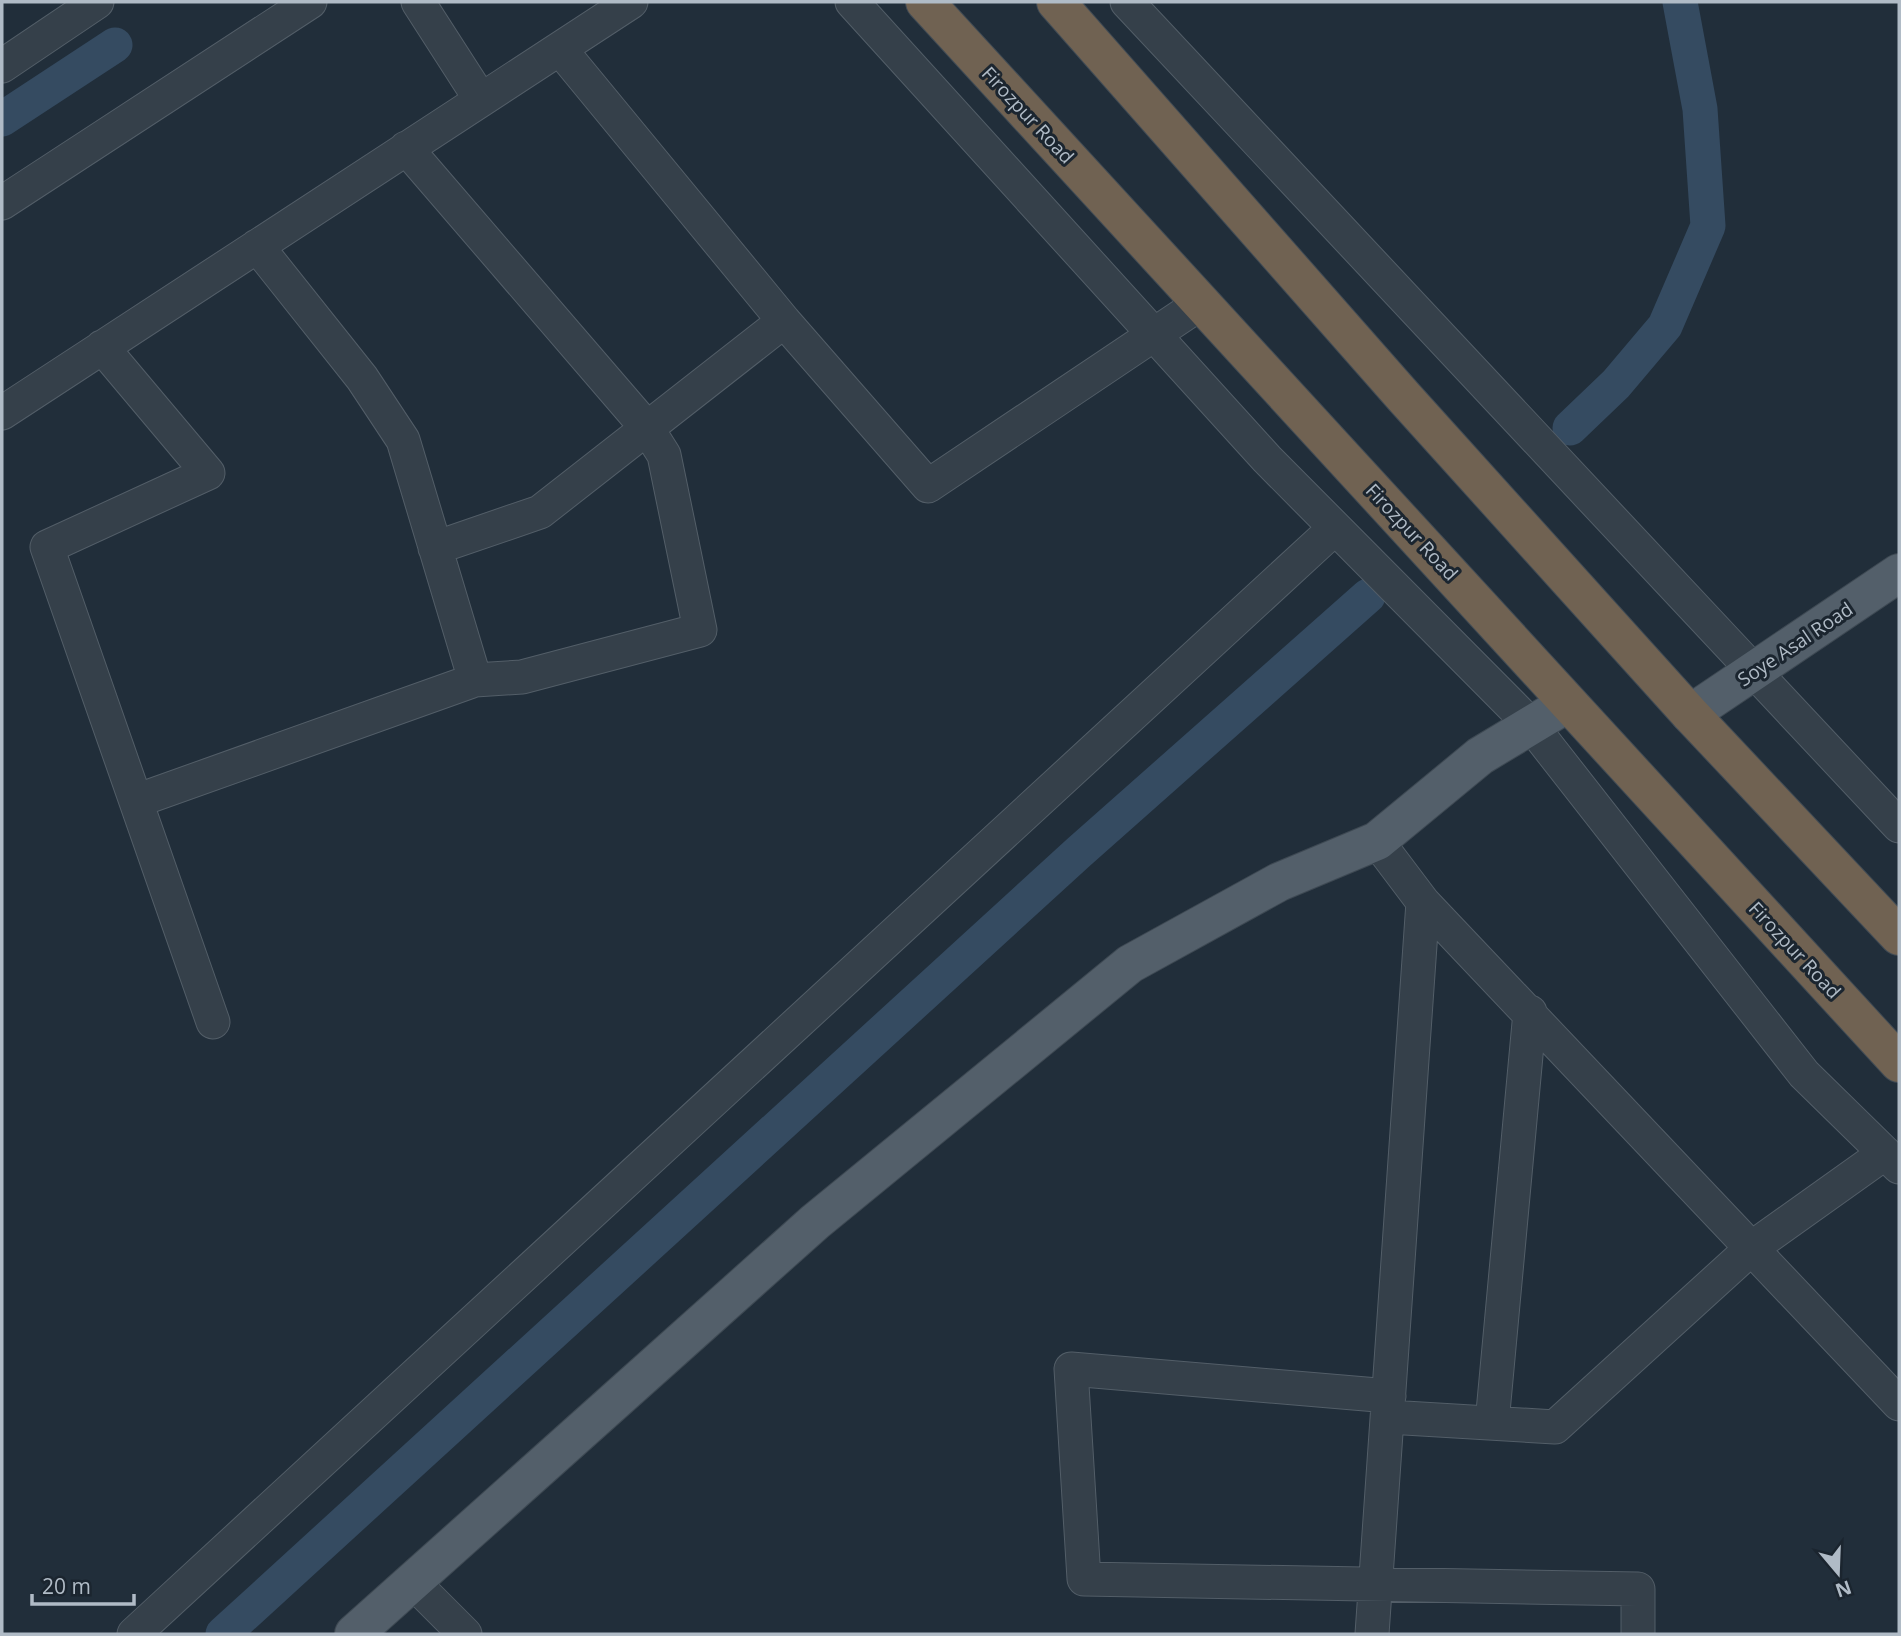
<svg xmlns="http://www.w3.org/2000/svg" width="1901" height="1636" font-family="'Open Sans',sans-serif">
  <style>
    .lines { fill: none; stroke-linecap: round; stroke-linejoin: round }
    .canal { stroke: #354b61; stroke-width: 35 }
    .minor-casing { stroke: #535e68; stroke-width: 35 }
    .major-casing { stroke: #3e4953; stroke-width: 40 }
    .highway-casing { stroke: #404b55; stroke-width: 40 }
    .minor { stroke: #35404a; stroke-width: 33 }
    .major { stroke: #535f6a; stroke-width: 38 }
    .highway { stroke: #706252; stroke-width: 38 }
    .labels { text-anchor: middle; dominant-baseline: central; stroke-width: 6; stroke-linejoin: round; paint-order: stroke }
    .street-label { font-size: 19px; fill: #b0bbc6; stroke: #1b252f }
  </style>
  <rect width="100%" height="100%" fill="#212e3a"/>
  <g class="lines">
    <path class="canal" d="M2,119L115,45
      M1570,428L1616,384L1665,326L1708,226L1700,109L1680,2
      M223,1634L1079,852L1368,596"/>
    <defs>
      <path id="minor" d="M418,2L481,100
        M852,2L1267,459L1531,725L1804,1074L1899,1167
        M1127,2L1899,826
        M2,66L97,2
        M406,148L647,428L664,455L700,630L522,677L475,680
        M2,203L310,2
        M784,321L928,486L1201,303
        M102,347L208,473L47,547L213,1022
        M2,413L631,2
        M435,548L540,512L784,321L560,49
        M136,801L475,680L403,440L362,378L257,246
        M1423,902L1899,1404
        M1389,1396L1071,1369L1084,1579L1638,1589V1634
        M1388,1417L1555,1427L1753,1247L1885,1153
        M1492,1423L1530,1012
        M413,1582L465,1634
        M134,1634L1335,528
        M1372,1634L1423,902L1377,841"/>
      <path id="major" d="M1690,714L1899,573
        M354,1634L815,1222L1130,964L1279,882L1377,841L1480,756L1568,703"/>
      <path id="highway" d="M925,2L1899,1063
        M1056,2L1403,396L1690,714L1899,936"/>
    </defs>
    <use href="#minor" class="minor-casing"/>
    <use href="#major" class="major-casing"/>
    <use href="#highway" class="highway-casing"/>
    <use href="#minor" class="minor"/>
    <use href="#major" class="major"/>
    <use href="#highway" class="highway"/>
  </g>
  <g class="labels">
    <g class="street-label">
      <text transform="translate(1028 115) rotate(47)">Firozpur Road</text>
      <text transform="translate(1412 532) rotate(47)">Firozpur Road</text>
      <text transform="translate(1795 644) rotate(-34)">Soye Asal Road</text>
      <text transform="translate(1795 950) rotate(47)">Firozpur Road</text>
    </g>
  </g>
  <rect width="1901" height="1636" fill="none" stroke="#b0bbc6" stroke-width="7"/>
  <g transform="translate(1838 1573) rotate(161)" stroke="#1b252f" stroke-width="5" paint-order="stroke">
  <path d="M0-5L12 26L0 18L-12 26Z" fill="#b0bbc6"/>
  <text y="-10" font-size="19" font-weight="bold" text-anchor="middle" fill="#b0bbc6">N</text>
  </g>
  <path d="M32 1594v10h102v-10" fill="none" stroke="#b0bbc6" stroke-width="3.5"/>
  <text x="42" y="1594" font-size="21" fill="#b0bbc6" stroke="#1b252f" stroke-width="5" paint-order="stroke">20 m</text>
</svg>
